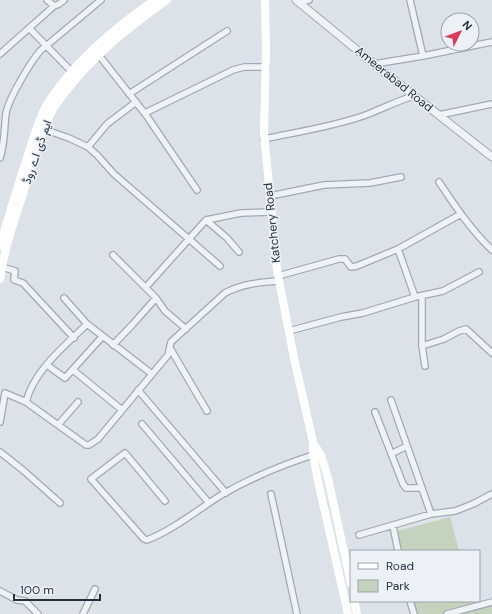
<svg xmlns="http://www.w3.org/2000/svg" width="492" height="614" font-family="'DM Sans',Vazirmatn,sans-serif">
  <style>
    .green { fill: #c4d2be }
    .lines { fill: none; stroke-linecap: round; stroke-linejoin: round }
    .minor-casing { stroke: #a2a9b2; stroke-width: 8 }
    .tertiary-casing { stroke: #a2a9b2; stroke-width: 9 }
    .minor { stroke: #f0f3f6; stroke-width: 5.5 }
    .tertiary { stroke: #f0f3f6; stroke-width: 7 }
    .secondary { stroke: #fff; stroke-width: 8 }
    .labels { text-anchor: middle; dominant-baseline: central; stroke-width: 3; stroke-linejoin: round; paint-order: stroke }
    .street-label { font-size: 12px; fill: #26313f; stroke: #edf1f6 }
  </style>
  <rect width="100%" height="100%" fill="#dde2e8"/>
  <path class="green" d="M450,517L459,551H399L394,532Z
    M413,601H473L475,609L492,604V614H416Z"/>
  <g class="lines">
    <defs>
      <path id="minor" d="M47,0L54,6L59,4L64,0
        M410,0L423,56
        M300,3L309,0
        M29,28L74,74
        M0,54L54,6
        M98,54L146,115L197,190
        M374,64L423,56L492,42
        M129,94L227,31
        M145,113L233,70L244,67H266
        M439,115L492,104
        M43,129L69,138L88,147L97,155L114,174L220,266
        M264,139C297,132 331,127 363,116C380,110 396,101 414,96
        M88,147L107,124L136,102
        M0,158C5,142 4,129 6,113C9,98 30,63 40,51L101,0
        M439,182C455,206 471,230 492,250
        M270,196L324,185L370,183L401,177
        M206,220L227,238L239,252
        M398,249L415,297
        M113,255L156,298L165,311L186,329
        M2,267L15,271L14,280L23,283L74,338
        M278,276L339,259H345L351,267L357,266L398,249L461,214
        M146,287L206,220L241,213L271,212
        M422,297V346L425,366
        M64,298L87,324L152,374
        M289,331L341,317L363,313L415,297L443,291L479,272
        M113,345L133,324L156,298
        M422,346L444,339L459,331L466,329L492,353
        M170,348L207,411
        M47,365L65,378L102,337
        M73,370L122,410
        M138,390L226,493
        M391,400L431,514
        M26,402C34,370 65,346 87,324
        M375,412L403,484L406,488H422
        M0,422L5,393L26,402L86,445H89L98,439L168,355L171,342L225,293C242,284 260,282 279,281
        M142,424L209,503
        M58,425L78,402
        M0,452L24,471L60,503
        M391,454L407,446
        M271,494L297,614
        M165,501L125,453L91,479L144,539L147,540C175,529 198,509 223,494C251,478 282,465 313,455
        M393,526L398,551
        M359,535L431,514L455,511L473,504L492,494
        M0,591L17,600L25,601L38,614
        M410,601L414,614
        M83,614L95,589
        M447,614L492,602"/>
      <path id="tertiary" d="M296,0L374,64L492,157"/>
    </defs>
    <use href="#minor" class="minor-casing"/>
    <use href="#tertiary" class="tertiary-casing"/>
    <use href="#minor" class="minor"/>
    <use href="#tertiary" class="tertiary"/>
    <path class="secondary" d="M265,0L266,49L264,133L277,270L294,358L313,442V455L318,481L348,614
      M0,246C8,217 17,189 26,161C32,142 37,123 46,106C71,65 115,27 155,0
      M0,279C4,250 14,221 23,194C31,166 38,137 52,111C55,105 60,99 64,94C92,56 129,27 167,0
      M313,443L321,455L328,478L351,584
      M354,601L357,614"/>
  </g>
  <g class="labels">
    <g class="street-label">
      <text transform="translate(394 79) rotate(39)">Ameerabad Road</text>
      <text transform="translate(37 152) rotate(-71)">ایم ڈی اے روڈ</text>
      <text transform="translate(272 223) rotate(-96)">Katchery Road</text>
    </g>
  </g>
  <rect x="350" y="550" width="130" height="52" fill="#edf1f6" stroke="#9da4ad"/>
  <rect x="358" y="563" width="20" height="6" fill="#ffffff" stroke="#9da4ad"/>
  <text x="386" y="570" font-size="12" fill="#26313f">Road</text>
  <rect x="358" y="580" width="20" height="12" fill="#c4d2be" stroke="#9da4ad"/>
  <text x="386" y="590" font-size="12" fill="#26313f">Park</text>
  <g transform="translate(460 32) rotate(48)"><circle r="19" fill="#edf1f6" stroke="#9da4ad"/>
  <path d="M0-3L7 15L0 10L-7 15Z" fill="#d53b5a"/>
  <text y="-6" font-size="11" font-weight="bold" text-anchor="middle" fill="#26313f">N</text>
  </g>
  <path d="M14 594v6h86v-6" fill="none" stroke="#26313f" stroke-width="2"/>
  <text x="20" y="594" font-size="12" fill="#26313f" stroke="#edf1f6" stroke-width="3" paint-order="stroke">100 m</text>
</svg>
